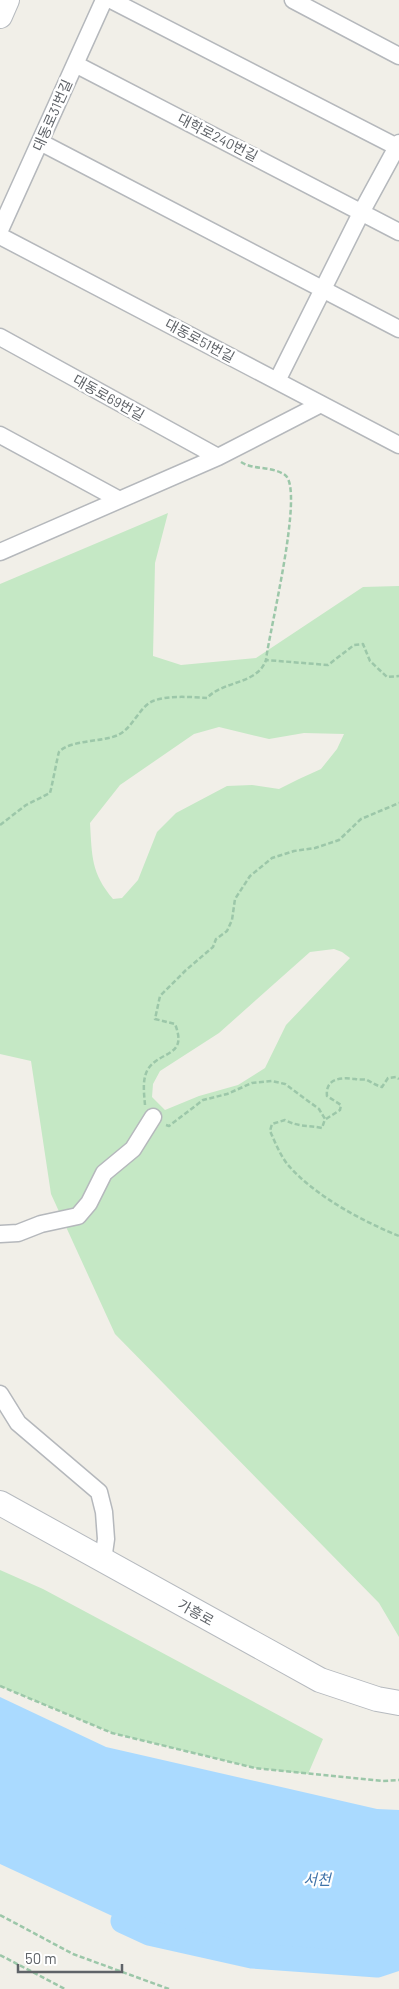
<svg xmlns="http://www.w3.org/2000/svg" width="399" height="1989" font-family="Barlow,'Noto Sans KR',sans-serif">
  <style>
    .green { fill: #c5e8c5; fill-rule: evenodd }
    .water { fill: #aadaff }
    .lines { fill: none; stroke-linecap: round; stroke-linejoin: round }
    .river { stroke: #aadaff; stroke-width: 25 }
    .street-casing { stroke: #b5b8bc; stroke-width: 19 }
    .secondary-casing { stroke: #b6babf; stroke-width: 26 }
    .path { stroke: #9cc7a9; stroke-width: 2.5; stroke-dasharray: 5 2.5; stroke-linecap: butt }
    .street { stroke: #fff; stroke-width: 16 }
    .secondary { stroke: #fff; stroke-width: 24 }
    .labels { text-anchor: middle; dominant-baseline: central; stroke-width: 4.5; stroke-linejoin: round; paint-order: stroke }
    .street-label { font-size: 14px; fill: #5f6368; stroke: #fff }
    .water-label { font-size: 15px; font-style: italic; fill: #4174aa; stroke: #fff }
  </style>
  <rect width="100%" height="100%" fill="#f1efe8"/>
  <path class="green" d="M168,513L155,563L153,656L181,665L256,658L363,587L399,586V1637L379,1603L115,1334L51,1194L31,1061L0,1054V584ZM219,727L269,739L304,733L344,734L337,749L321,769L299,779L279,789L252,785L227,786L176,813L157,832L138,880L122,898L113,899C91,873 92,856 90,823L120,785L194,734ZM334,949L342,952L350,958L286,1025L265,1068L238,1085L199,1096L165,1110L152,1097L153,1084L160,1071L219,1033L310,952Z
    M0,1570L43,1589L323,1739L308,1774L255,1768L112,1733L0,1686Z"/>
  <path class="water" d="M0,1697L106,1747L377,1809L399,1810V1962L377,1965L252,1956L149,1933L0,1864Z"/>
  <g class="lines">
    <path class="river" d="M123,1921L149,1933L252,1956L377,1965L399,1958"/>
    <defs>
      <path id="street" d="M111,0L399,148
        M293,0L399,56
        M75,64L399,232
        M40,142L399,329
        M0,230L104,0
        M0,236L399,445
        M0,337L218,457
        M277,381L362,211L399,143
        M0,435L118,499
        M0,552L218,457L321,404
        M0,1234L18,1233L41,1224L78,1216L89,1203L104,1173L133,1149L153,1117
        M0,1394L18,1423L99,1492L104,1512L106,1539L103,1560"/>
      <path id="secondary" d="M0,16L7,0
        M0,1503L320,1680L377,1699L399,1703"/>
    </defs>
    <use href="#street" class="street-casing"/>
    <use href="#secondary" class="secondary-casing"/>
    <path class="path" d="M241,462C253,470 272,466 285,475C305,489 269,632 266,660L328,665L354,645L363,644L370,661L387,677L399,676
      M0,825L26,805L50,793C52,786 58,754 59,752C69,740 103,742 118,735C133,728 139,707 153,701C168,695 191,697 207,698C224,680 257,685 266,660
      M145,1105C144,1093 142,1079 148,1069C161,1050 188,1057 175,1024L155,1019L160,996L186,970L213,947L216,939L227,931L232,920L235,899L250,876L272,858L294,851L315,848L339,840L361,819L399,803
      M326,1119L340,1110L341,1105L327,1096C325,1078 342,1077 355,1079C359,1080 364,1079 367,1080C373,1083 375,1085 382,1087L388,1078L396,1077L399,1079
      M166,1125L169,1126L203,1100L227,1094L252,1083L272,1081L285,1084L319,1109L325,1119L322,1128C307,1125 298,1127 285,1120L272,1124L270,1131C275,1142 280,1155 288,1165C315,1196 362,1221 399,1236
      M0,1686L112,1733L255,1768L383,1781L399,1780
      M0,1915L73,1954L169,1989
      M0,1955L65,1989"/>
    <use href="#street" class="street"/>
    <use href="#secondary" class="secondary"/>
  </g>
  <g class="labels">
    <g class="street-label">
      <text transform="translate(52 115) rotate(-66)">대동로31번길</text>
      <text transform="translate(218 137) rotate(27)">대학로240번길</text>
      <text transform="translate(200 340) rotate(28)">대동로51번길</text>
      <text transform="translate(109 397) rotate(29)">대동로69번길</text>
      <text transform="translate(196 1612) rotate(29)">가흥로</text>
    </g>
    <g class="water-label">
      <text x="317" y="1879">서천</text>
    </g>
  </g>
  <path d="M18 1964v8h104v-8" fill="none" stroke="#5f6368" stroke-width="2.5"/>
  <text x="25" y="1964" font-size="15" fill="#5f6368" stroke="#ffffff" stroke-width="4" paint-order="stroke">50 m</text>
</svg>
